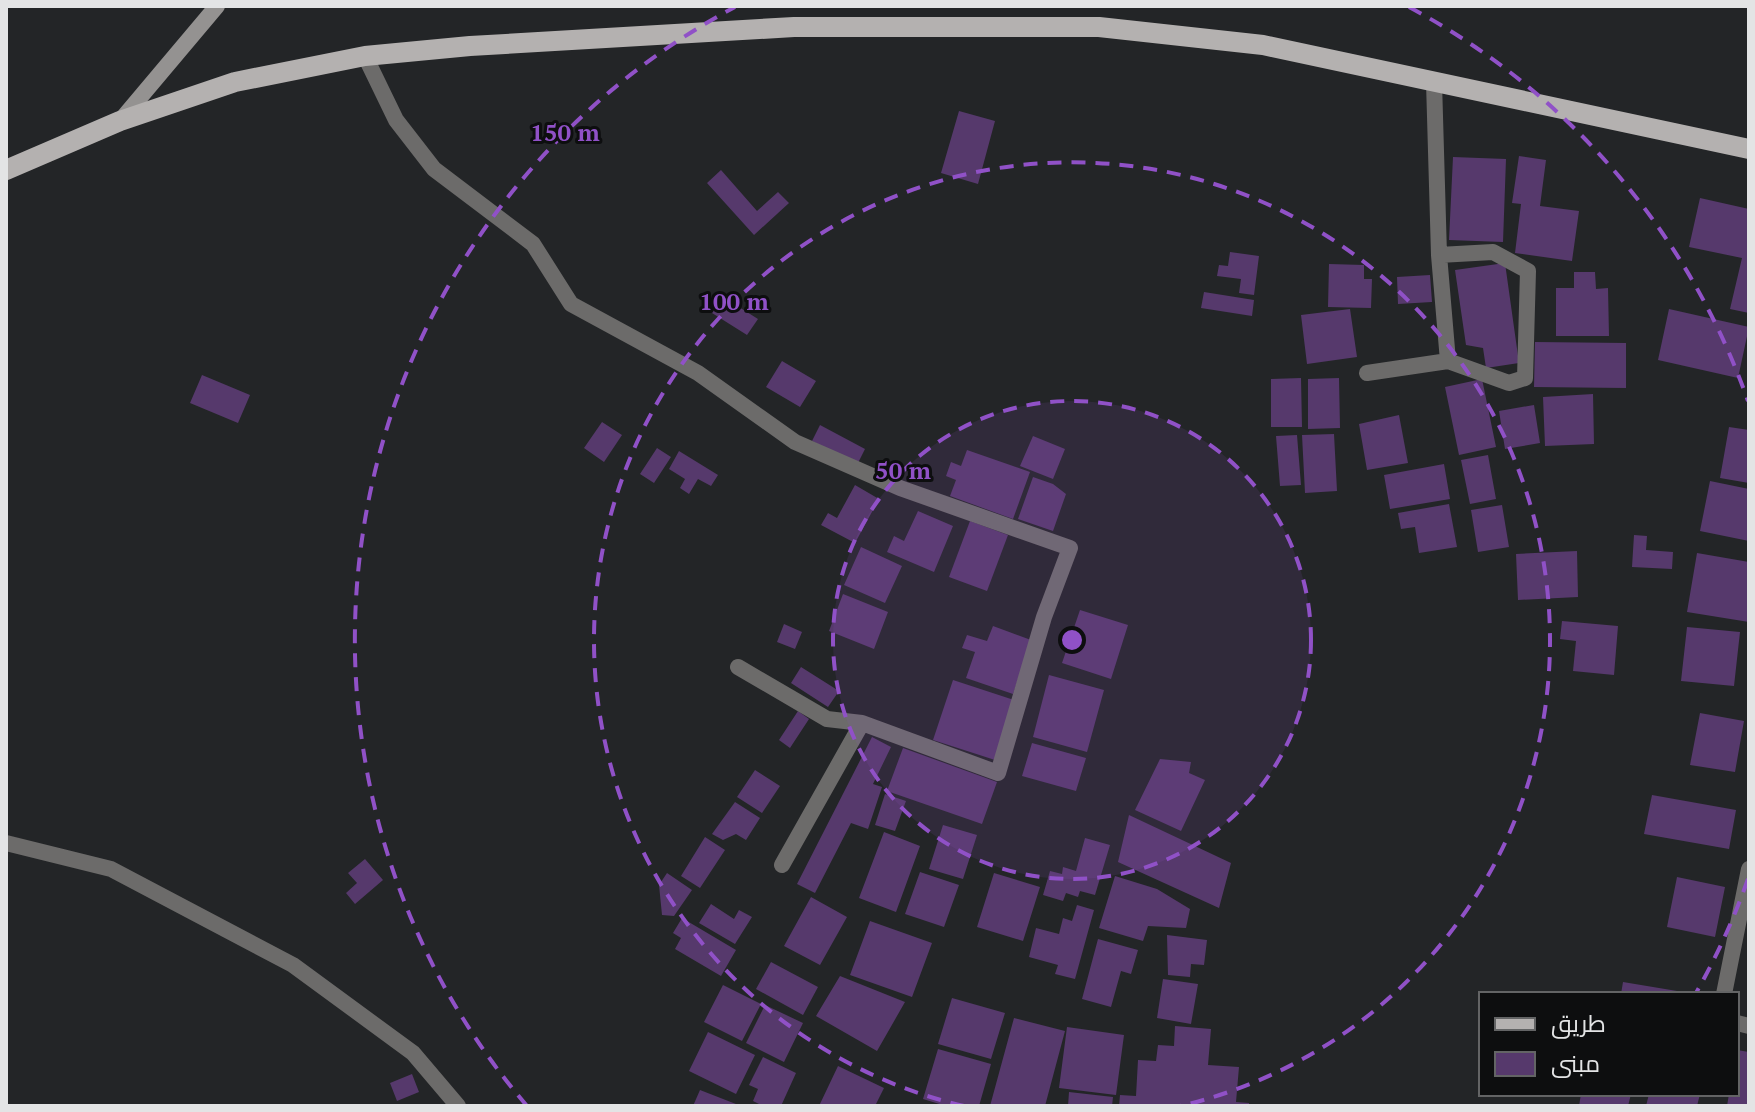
<svg xmlns="http://www.w3.org/2000/svg" width="1755" height="1112" font-family="'PT Serif',Cairo,serif">
  <style>
    .building { fill: #56396c }
    .lines { fill: none; stroke-linecap: round; stroke-linejoin: round }
    .street { stroke: #6c6b6a; stroke-width: 16 }
    .secondary { stroke: #949291; stroke-width: 16 }
    .primary { stroke: #b4b1b0; stroke-width: 20 }
    .ring { fill: none; stroke: #9051c7; stroke-width: 4; stroke-dasharray: 14 10 }
    .centre { fill: #9051c7; stroke: #0d0e0f; stroke-width: 4 }
    .ring-label { font-size: 24px; text-anchor: middle; font-weight: bold; fill: #9051c7; stroke: #0d0e0f; stroke-width: 6; stroke-linejoin: round; paint-order: stroke }
  </style>
  <rect width="100%" height="100%" fill="#232527"/>
  <path class="building" d="M959,111L995,121L978,184L941,173Z
    M1519,156L1546,160L1540,206L1579,211L1572,261L1515,253L1521,204L1512,203Z
    M1453,157L1506,159L1503,242L1449,240Z
    M721,170L757,211L778,192L789,203L754,235L707,183Z
    M1700,198L1749,209V313L1730,309L1742,258L1689,247Z
    M1230,252L1259,256L1254,295L1239,293L1241,279L1217,276L1219,265L1228,266Z
    M1505,263L1519,363L1486,368L1483,348L1466,345L1455,270Z
    M1329,264L1364,265V279H1372L1371,308L1328,307Z
    M1574,272H1595L1596,289L1608,288L1609,336H1556V288H1574Z
    M1430,275L1432,302L1398,304L1397,277Z
    M1204,292L1254,300L1252,316L1201,308Z
    M723,297L758,319L747,335L712,313Z
    M1350,309L1357,357L1307,364L1301,315Z
    M1669,309L1749,327L1738,378L1658,360Z
    M1535,342L1626,343V388L1534,387Z
    M782,361L816,381L800,407L766,387Z
    M202,375L250,395L238,423L190,403Z
    M1301,378L1302,427H1271V379Z
    M1339,378L1340,428L1308,429V379Z
    M1482,379L1496,447L1459,455L1445,387Z
    M1593,394L1594,444L1545,446L1543,397Z
    M1534,405L1540,443L1505,449L1499,411Z
    M1399,415L1408,463L1367,470L1359,424Z
    M602,422L622,435L604,462L584,448Z
    M820,425L865,449L857,465L812,441Z
    M1729,427L1749,430V483L1720,478Z
    M1334,434L1337,491L1305,493L1302,435Z
    M1297,435L1301,485L1280,486L1276,436Z
    M1033,436L1065,449L1053,479L1020,466Z
    M657,448L671,457L654,483L640,474Z
    M967,450L1030,472L1013,519L950,496L956,480L946,476L951,462L961,466Z
    M679,451L718,475L711,486L698,479L689,494L680,488L685,479L669,469Z
    M1488,455L1496,499L1470,504L1461,460Z
    M1444,464L1450,499L1390,509L1384,475Z
    M1033,477L1053,484L1066,494L1053,531L1018,519Z
    M1710,481L1749,489V541L1700,531Z
    M855,485L879,499L855,543L821,525L828,513L837,518Z
    M1449,504L1457,547L1419,553L1415,527L1401,529L1398,513Z
    M1502,505L1509,547L1478,552L1471,510Z
    M918,511L953,526L934,572L887,552L894,536L904,541Z
    M970,521L1008,535L987,591L949,577Z
    M1634,535L1647,536L1646,550L1673,552L1672,569L1632,567Z
    M861,547L902,566L885,603L844,585Z
    M1577,551L1578,597L1518,600L1516,554Z
    M1697,553L1749,562V622L1687,612Z
    M843,594L888,612L874,649L829,631Z
    M1080,610L1128,625L1111,679L1062,663Z
    M1562,621L1618,626L1614,675L1573,671L1576,641L1560,639Z
    M784,624L802,632L795,649L777,642Z
    M993,626L1031,640L1013,694L966,678L975,652L962,648L967,635L987,641Z
    M1687,627L1740,632L1734,686L1681,681Z
    M801,667L839,691L828,707L791,683Z
    M1049,675L1104,690L1087,752L1033,737Z
    M953,680L1014,700L995,760L933,740Z
    M798,711L809,719L790,748L779,740Z
    M1700,713L1744,721L1735,772L1690,765Z
    M872,737L891,747L873,784L882,787L868,829L851,823L815,893L797,884Z
    M1032,743L1086,758L1076,791L1022,776Z
    M903,748L997,782L982,824L887,791Z
    M1160,759L1191,762L1189,773L1205,780L1181,831L1135,810Z
    M755,770L780,786L762,813L737,797Z
    M885,794L906,801L895,831L875,825Z
    M1652,795L1736,810L1729,849L1644,834Z
    M735,802L760,818L746,840L736,834L723,840L712,834Z
    M1129,815L1231,863L1219,908L1118,862Z
    M943,825L977,835L963,879L929,869Z
    M884,832L920,846L896,912L859,898Z
    M705,837L725,850L700,888L681,876Z
    M1085,838L1110,845L1095,895L1080,891L1078,897L1066,893L1063,901L1043,895L1050,871L1062,874L1063,867L1076,871Z
    M365,859L383,880L355,904L346,893L357,883L348,873Z
    M920,872L959,885L944,927L905,914Z
    M667,873L692,890L674,916L662,915L659,885Z
    M994,873L1040,887L1023,941L977,927Z
    M1115,876L1157,889L1190,909L1186,928L1148,926L1143,941L1099,928Z
    M1677,877L1725,887L1715,937L1667,927Z
    M811,897L847,917L820,965L784,946Z
    M711,904L734,919L739,910L752,917L735,944L699,923Z
    M1077,905L1094,910L1075,979L1055,974L1058,965L1029,957L1036,928L1059,934L1063,918L1072,921Z
    M682,918L736,950L721,976L675,949L681,938L673,933Z
    M870,921L932,943L912,997L850,975Z
    M1167,935L1207,940L1204,965L1191,964L1190,977L1168,975Z
    M1098,939L1138,950L1131,974L1121,971L1111,1007L1082,999Z
    M771,962L818,987L803,1015L756,989Z
    M840,976L905,1002L877,1051L816,1016Z
    M1163,979L1198,984L1191,1024L1157,1018Z
    M1623,982L1683,992L1682,994H1621Z
    M723,985L761,1004L742,1041L704,1022Z
    M952,998L1005,1013L991,1059L938,1044Z
    M765,1005L803,1023L784,1062L746,1043Z
    M1014,1018L1065,1031L1045,1106H990Z
    M1175,1026L1211,1029L1208,1065L1239,1067L1236,1102L1249,1103V1106H1119L1120,1095L1136,1096L1138,1060L1156,1061L1158,1045L1174,1046Z
    M1067,1027L1124,1035L1116,1095L1059,1088Z
    M708,1032L755,1055L736,1094L689,1071Z
    M938,1049L991,1064L979,1106H946L923,1099Z
    M1737,1050L1749,1052V1106H1727L1729,1094H1737Z
    M763,1057L796,1073L781,1106H763L753,1101L758,1089L749,1085Z
    M838,1066L884,1088L875,1106H819Z
    M412,1074L419,1092L397,1101L390,1083Z
    M700,1090L741,1106H693Z
    M1069,1092L1113,1097L1112,1106H1068Z
    M1581,1094H1631L1628,1106H1579Z
    M1649,1094H1700L1697,1106H1646Z"/>
  <g class="lines">
    <path class="street" d="M365,56L396,120L434,169L533,244L571,304L698,373L795,442L900,488L1070,548L1044,617L998,773L862,723L827,719L738,667
      M1434,82L1439,255L1448,361
      M1367,373L1448,361L1509,383L1525,378L1528,271L1493,252L1439,255
      M6,843L111,869L293,965L413,1053L458,1106
      M782,865L862,723
      M1724,994L1749,869
      M1737,1023L1749,1026"/>
    <path class="secondary" d="M121,120L217,6"/>
    <path class="primary" d="M6,170L120,121L235,82L365,56L470,46L794,27H1099L1263,45L1749,149"/>
  </g>
  <circle cx="1072" cy="640" r="239" fill="#9051c7" fill-opacity=".12"/>
  <g class="ring">
    <circle cx="1072" cy="640" r="239"/>
    <path d="M964 1106A478 478 0 1 1 1180 1106"/>
    <path d="M1748 879A717 717 0 0 1 1696 993M527 1106A717 717 0 0 1 735 7M1409 7A717 717 0 0 1 1748 401"/>
  </g>
  <circle cx="1072" cy="640" r="12" class="centre"/>
  <g class="ring-label">
    <text x="565" y="141">150 m</text>
    <text x="734" y="310">100 m</text>
    <text x="903" y="479">50 m</text>
  </g>
  <rect width="1755" height="1112" fill="none" stroke="#e3e4e5" stroke-width="16"/>
  <rect x="1479" y="992" width="260" height="104" fill="#0d0e0f" stroke="#636465" stroke-width="2"/>
  <rect x="1495" y="1018" width="40" height="12" fill="#b4b1b0" stroke="#636465" stroke-width="2"/>
  <text x="1551" y="1032" font-size="24" fill="#e3e4e5">طريق</text>
  <rect x="1495" y="1052" width="40" height="24" fill="#56396c" stroke="#636465" stroke-width="2"/>
  <text x="1551" y="1072" font-size="24" fill="#e3e4e5">مبنى</text>
</svg>
